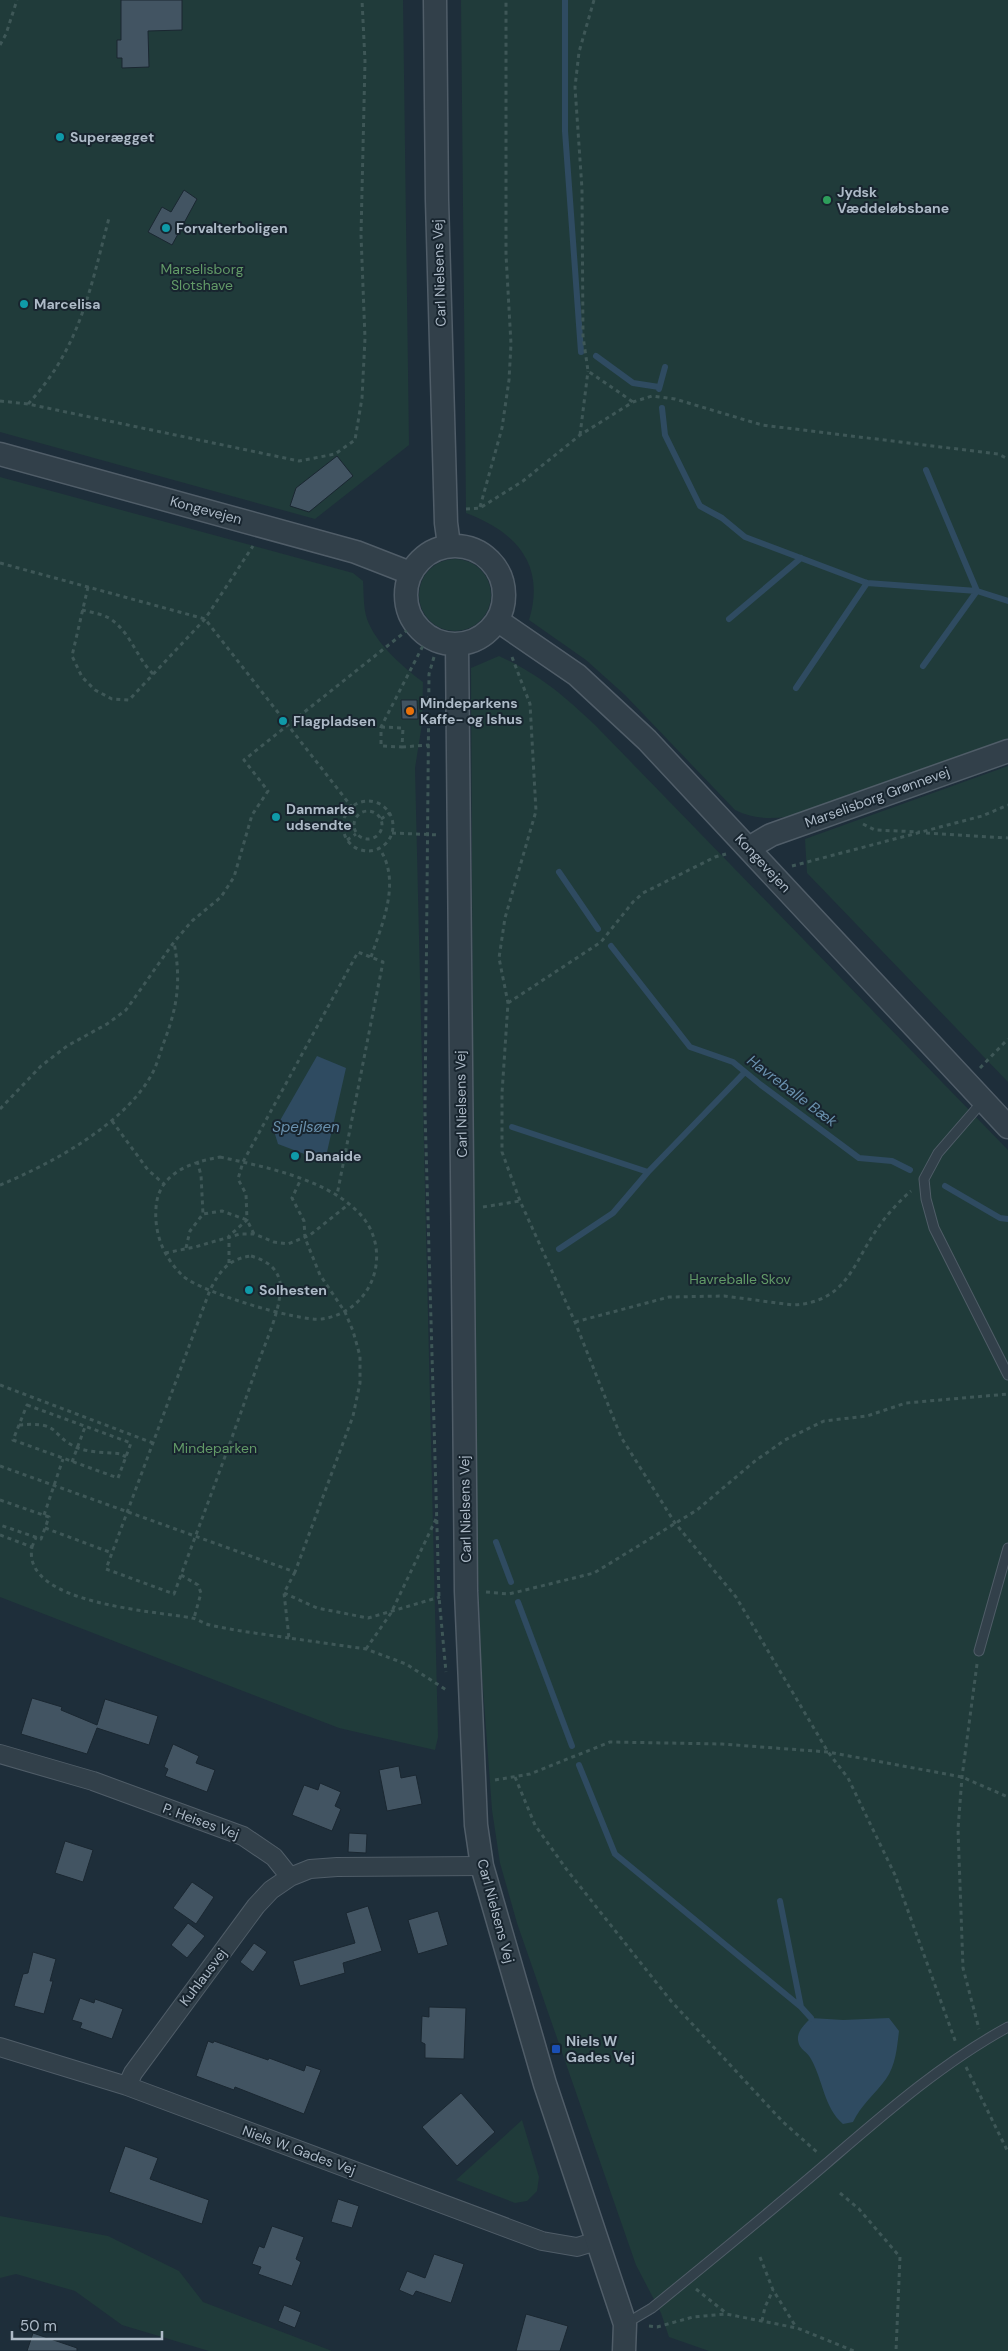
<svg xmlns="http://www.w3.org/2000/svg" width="1008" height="2351" font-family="'DM Sans',sans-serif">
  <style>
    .green { fill: #203b3a }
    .water { fill: #2f4b61 }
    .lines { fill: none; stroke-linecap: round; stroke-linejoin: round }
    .stream { stroke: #2f4b61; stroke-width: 6 }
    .building { fill: #425462; stroke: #1a2731 }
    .service-casing { stroke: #505d68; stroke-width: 11 }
    .minor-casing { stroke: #505d68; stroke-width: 20 }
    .tertiary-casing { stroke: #505d68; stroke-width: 25 }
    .path { stroke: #3e5757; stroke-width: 3; stroke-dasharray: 4 4; stroke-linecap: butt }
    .service { stroke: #32404a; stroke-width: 9 }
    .minor { stroke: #32404a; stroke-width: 18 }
    .tertiary { stroke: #32404a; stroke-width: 22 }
    .culture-dot { fill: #0f9aa8; stroke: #18252f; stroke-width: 2 }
    .leisure-dot { fill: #2e9e5b; stroke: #18252f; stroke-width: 2 }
    .food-dot { fill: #e8710a; stroke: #18252f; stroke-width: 2 }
    .transit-dot { fill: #1a4fb4; stroke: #18252f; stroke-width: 2 }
    .labels { text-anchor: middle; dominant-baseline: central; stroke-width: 4; stroke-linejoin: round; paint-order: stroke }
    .poi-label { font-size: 14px; font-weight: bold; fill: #adbac7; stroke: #18252f; text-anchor: start }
    .park-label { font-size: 14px; fill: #629a67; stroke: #18252f }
    .street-label { font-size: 14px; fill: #adbac7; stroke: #18252f }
    .water-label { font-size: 15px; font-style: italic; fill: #6a91ae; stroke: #18252f }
  </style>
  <rect width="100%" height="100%" fill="#1e2e3a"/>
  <path class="green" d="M0,0H403L409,445L315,519L0,432Z
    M461,0H1008V741L802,814C778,819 758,821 735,810L625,695L586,660L529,620C546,564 516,532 466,513Z
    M0,477L353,573L363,581C364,596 363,611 369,624C379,646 404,668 423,682L422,724L415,768L438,1737L435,1750L339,1728L0,1597Z
    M419 595a36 36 0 1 1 72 0a36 36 0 1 1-72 0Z
    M499,656C540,675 563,695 595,725L1008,1150V2351H709L669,2337L661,2313L636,2265L517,1923L500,1863L492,1810L481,1661L475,1475L471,668Z
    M1008,766V1082L807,873L805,839Z
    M522,2120L539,2177L537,2191L527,2201L515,2203L456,2180Z
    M0,2216L108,2236L179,2271L203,2302L332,2351H209L122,2325L75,2291L16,2274L0,2278Z"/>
  <path class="water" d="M317,1056L346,1068L327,1152L315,1158L278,1144L274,1131Z
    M811,2018L843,2020L889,2018L899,2031C897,2047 896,2065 886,2079C875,2094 861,2105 853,2122L843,2124C824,2108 823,2080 811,2059C807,2051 799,2050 798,2040C797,2031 805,2024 811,2018Z"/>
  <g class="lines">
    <path class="stream" d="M565,0V131L581,352
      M596,356L633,383L659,387
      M659,389L665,367
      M662,408L665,435L700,506L722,518L745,537L867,583L977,591L1008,601
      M729,619L801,558
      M923,666L977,591L926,470
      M796,688L867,583
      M559,872L598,929
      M611,946L690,1047L733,1062L761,1085L859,1158L892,1161L910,1170
      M512,1127L648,1172L745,1072
      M945,1186L1000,1218L1008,1219
      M559,1249L613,1213L648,1172
      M496,1542L511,1582
      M518,1602L572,1746
      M579,1765L615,1854L801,2007L811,2018
      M780,1901L801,2007"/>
  </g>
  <path class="building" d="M121,0H182V30L148,31L149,67L122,68V58H117V40H121Z
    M184,190L197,199L172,245L148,232L162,207L171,212Z
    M337,456L353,476L309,512L290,506L296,488Z
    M401,700H417L418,719H402Z
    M32,1698L62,1707L61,1710L97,1725L105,1699L158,1716L149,1745L97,1728L87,1754L21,1734Z
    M173,1744L199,1756L196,1763L215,1770L207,1792L165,1776L168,1769L164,1767Z
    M399,1766L401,1778L416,1775L422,1804L387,1811L379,1770Z
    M320,1783L341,1792L335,1806L341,1809L332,1831L292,1815L304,1785L318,1790Z
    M349,1833L367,1834L366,1853L348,1852Z
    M65,1841L93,1850L83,1882L55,1873Z
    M192,1882L214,1897L196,1924L173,1908Z
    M368,1906L382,1951L343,1963L345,1973L300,1986L293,1961L355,1943L346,1913Z
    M438,1911L448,1945L418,1954L408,1920Z
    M188,1923L205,1936L187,1958L171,1945Z
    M254,1943L267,1952L253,1972L240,1962Z
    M33,1952L56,1959L50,1981H53L44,2014L14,2006L23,1974L28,1973Z
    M80,1998L94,2003L95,1999L123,2009L112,2039L80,2028L82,2023L72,2020Z
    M429,2007L466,2008L464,2059L425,2058V2044L421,2042L422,2016L429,2017Z
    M208,2041L213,2043L214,2041L268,2060L269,2058L304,2071L306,2065L321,2070L304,2114L235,2087L234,2090L196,2076Z
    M461,2093L495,2132L457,2166L422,2127Z
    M125,2146L158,2158L150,2179L209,2200L202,2224L109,2192Z
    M338,2199L359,2206L352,2228L331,2222Z
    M272,2226L304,2237L296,2259L301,2262L292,2286L258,2274L261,2267L252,2264L259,2246L264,2248Z
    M434,2254L464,2264L451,2303L416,2291L413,2296L399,2290L407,2271L425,2278Z
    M284,2305L301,2312L295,2328L278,2321Z
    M526,2314L568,2326L560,2351H516Z
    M33,2333L77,2348V2351H27Z"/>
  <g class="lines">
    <defs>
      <path id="service" d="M983,1101L938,1153L924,1179L926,1199L934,1228L1008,1375
        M979,1651L1008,1548
        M625,2324L652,2308C711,2260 770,2212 827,2163C884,2114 942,2063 1008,2027"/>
      <path id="minor" d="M0,1754L93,1781L243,1836L274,1857L290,1877L310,1869L337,1867L482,1866
        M0,2047L127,2086L542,2241L577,2247L597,2241
        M127,2086L133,2073L256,1906L271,1890L290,1877"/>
      <path id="tertiary" d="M435,0L437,200L446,523L449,545
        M0,454L356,552L410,573
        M406 595a49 49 0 1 1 98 0a49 49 0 1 1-98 0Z
        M497,620L577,675L647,740L1008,1127
        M457,644L466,1591L476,1825L482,1866L545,2084L625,2324L624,2351
        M749,848L771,835L1008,751"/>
    </defs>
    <use href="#service" class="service-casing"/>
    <use href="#minor" class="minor-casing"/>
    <use href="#tertiary" class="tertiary-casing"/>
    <path class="path" d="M594,0L579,52L575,87L582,189L583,336L588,371L633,402
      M0,45L6,34L17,0
      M0,401L28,404L299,461L335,454L355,440L362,398L365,338L361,235L365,61L362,0
      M28,404C80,348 90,290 109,218
      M580,435L588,371
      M480,507L502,428L509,380L511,344L506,255V0
      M466,509L480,508L523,481L580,435L633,402L652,396L675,399L762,425L998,454L1008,459
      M0,563L205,619L351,806
      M88,587L72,656L82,677L95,690L112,699L129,700L205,619L253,546
      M82,610C91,612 101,614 109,618C130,631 136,657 153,674
      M434,657L429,674L425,1112L439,1597L446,1672
      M512,657L530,704L536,811L505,918L499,958L508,1003L502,1093V1152L520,1201L575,1322L621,1437L675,1523L736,1597L828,1752L848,1778L895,1875L956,2043
      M381,727L403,728L402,747L381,746V727L428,636
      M402,747L429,745
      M343 826a25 25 0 1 1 50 0a25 25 0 1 1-50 0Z
      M354 825a14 14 0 1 1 28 0a14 14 0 1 1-28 0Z
      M381,819L390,813
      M863,824L875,830L920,832
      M392,833L440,835
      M926,833L1008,838
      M347,840L356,834
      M792,866L982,816L1008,805
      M371,957C382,924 402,881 379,848
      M508,1003L601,942L633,902L643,893L715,857L726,854
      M980,1068L1008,1039
      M0,1109L41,1066L67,1046L107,1024L126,1010L174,942L192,921L221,897L234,877L252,815L268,791L244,760L415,624
      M112,1121L148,1170L164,1184
      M220,1157C265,1167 322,1178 356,1210C395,1246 376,1311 322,1319C299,1322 200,1292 183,1276C164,1258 154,1234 156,1208C158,1173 191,1162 220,1157Z
      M197,1161L201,1175L203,1214
      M0,1185C51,1164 125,1124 152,1074C157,1065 160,1052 164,1042C178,1005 181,981 174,942
      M483,1207L520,1201
      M186,1248L190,1231L203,1214L222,1211L247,1220L254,1234
      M165,1253L195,1247L240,1234H254L274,1242L288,1244L310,1235L349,1204
      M251,1256C265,1260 277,1267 280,1282C283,1306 265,1343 257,1366C231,1443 202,1518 174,1594L106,1569L210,1290C220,1271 228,1259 251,1256Z
      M229,1263V1236L247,1220L246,1194L238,1179L243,1162L358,952L383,962L337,1195
      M575,1322L669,1297L724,1296L793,1305C845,1302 852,1267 875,1232C884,1218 898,1202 911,1191
      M0,1385L153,1443
      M27,1405L131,1443L118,1478L13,1440Z
      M19,1425C63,1421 49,1436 78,1448C91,1453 107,1452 121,1454L126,1457
      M72,1462L85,1427
      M0,1466L295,1572L353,1416L360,1383V1356L353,1331L345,1312L320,1275L305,1238L304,1221L292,1198L301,1179
      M0,1500L49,1517L41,1539L0,1525
      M44,1515L63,1459
      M45,1528L112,1553
      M0,1535L32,1547C21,1604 155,1611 192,1618C198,1619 204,1624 210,1625C236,1631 263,1634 289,1638
      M32,1547L36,1537
      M295,1572L284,1593L289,1638L366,1649L406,1664L448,1691
      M181,1575L198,1585L201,1593L194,1618
      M486,1592L509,1594L594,1573L697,1510L755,1461L785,1440L824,1421L867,1416L906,1403L1008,1394
      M284,1593L317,1608L368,1618L440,1597
      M366,1649L391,1613L437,1517
      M977,1664L962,1777L958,1829L963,1968L979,2029
      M515,1777L535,1825L567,1870L671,2001L783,2122L818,2153
      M495,1780L530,1774L610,1742L722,1744L828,1752L962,1777L1008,1797
      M966,2067L1008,2152
      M840,2193L859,2209L900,2257L896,2351
      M760,2257L773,2290L796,2327
      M696,2289L726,2313
      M762,2321L765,2307L773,2290
      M649,2326L657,2327L693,2317L726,2314L797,2328L854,2351"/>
    <use href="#service" class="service"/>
    <use href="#minor" class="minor"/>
    <use href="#tertiary" class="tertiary"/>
  </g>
  <g class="culture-dot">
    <circle cx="60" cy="137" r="5"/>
    <circle cx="166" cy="228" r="5"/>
    <circle cx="24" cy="304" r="5"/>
    <circle cx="283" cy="721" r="5"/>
    <circle cx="276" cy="817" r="5"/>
    <circle cx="295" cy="1156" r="5"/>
    <circle cx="249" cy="1290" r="5"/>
  </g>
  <circle class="leisure-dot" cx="827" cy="200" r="5"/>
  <circle class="food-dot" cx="410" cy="711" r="5"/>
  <rect class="transit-dot" x="551" y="2044" width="10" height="10" rx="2.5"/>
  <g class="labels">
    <g class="poi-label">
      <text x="70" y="137">Superægget</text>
      <text x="837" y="192">Jydsk<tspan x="837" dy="16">Væddeløbsbane</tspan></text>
      <text x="176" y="228">Forvalterboligen</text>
      <text x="34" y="304">Marcelisa</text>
      <text x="420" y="703">Mindeparkens<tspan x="420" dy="16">Kaffe- og Ishus</tspan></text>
      <text x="293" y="721">Flagpladsen</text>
      <text x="286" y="809">Danmarks<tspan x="286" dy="16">udsendte</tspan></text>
      <text x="305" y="1156">Danaide</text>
      <text x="259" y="1290">Solhesten</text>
      <text x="566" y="2041">Niels W<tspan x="566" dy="16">Gades Vej</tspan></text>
    </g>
    <g class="park-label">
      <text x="202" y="269">Marselisborg<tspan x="202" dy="16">Slotshave</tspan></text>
      <text x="740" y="1279">Havreballe Skov</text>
      <text x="215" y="1448">Mindeparken</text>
    </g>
    <g class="street-label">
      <text transform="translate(439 273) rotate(-92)">Carl Nielsens Vej</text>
      <text transform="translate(206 510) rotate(15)">Kongevejen</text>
      <text transform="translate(877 797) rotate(-20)">Marselisborg Grønnevej</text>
      <text transform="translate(763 863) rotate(47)">Kongevejen</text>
      <text transform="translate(461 1104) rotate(-91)">Carl Nielsens Vej</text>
      <text transform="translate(465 1509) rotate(-91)">Carl Nielsens Vej</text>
      <text transform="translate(201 1821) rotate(20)">P. Heises Vej</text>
      <text transform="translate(496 1911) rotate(75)">Carl Nielsens Vej</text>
      <text transform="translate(203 1977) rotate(-53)">Kuhlausvej</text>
      <text transform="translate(299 2150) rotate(20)">Niels W. Gades Vej</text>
    </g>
    <g class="water-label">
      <text transform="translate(792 1091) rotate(37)">Havreballe Bæk</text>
      <text x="306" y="1127">Spejlsøen</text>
    </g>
  </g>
  <path d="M12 2331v8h150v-8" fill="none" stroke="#adbac7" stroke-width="2.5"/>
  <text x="20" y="2331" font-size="15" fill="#adbac7" stroke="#18252f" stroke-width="4" paint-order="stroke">50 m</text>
</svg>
